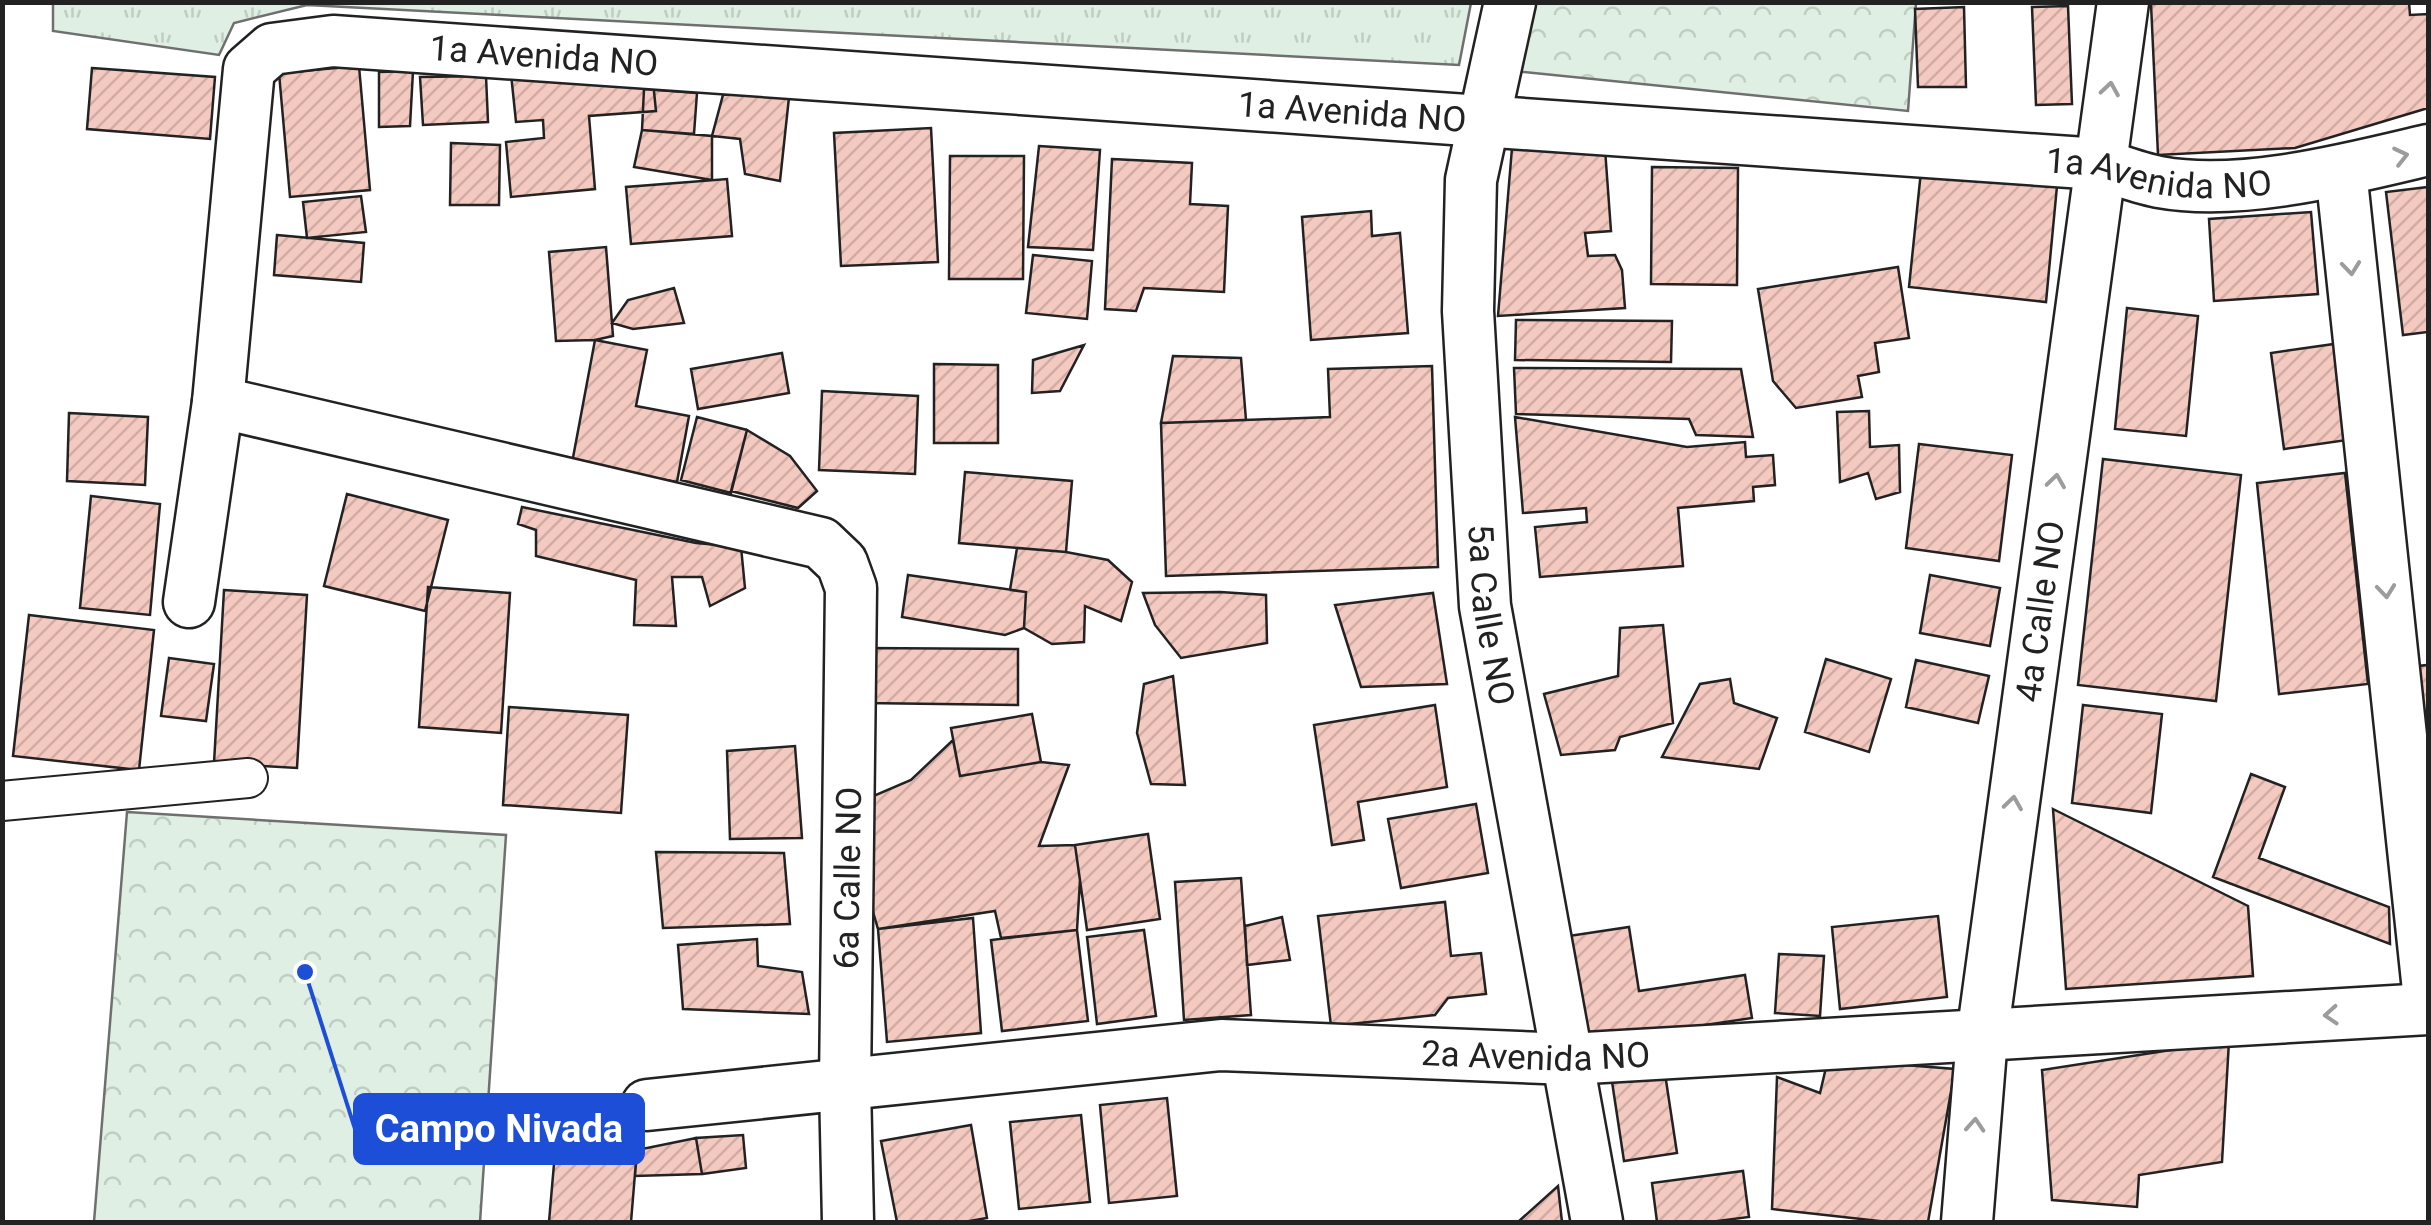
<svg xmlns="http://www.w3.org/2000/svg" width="2431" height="1225" font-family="Roboto,sans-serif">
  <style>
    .grass { fill: url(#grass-tufts); stroke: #6f6f6f; stroke-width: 2.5 }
    .park { fill: url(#park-crowns); stroke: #6f6f6f; stroke-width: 2.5 }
    .building { fill: url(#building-hatch); stroke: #222; stroke-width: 2.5 }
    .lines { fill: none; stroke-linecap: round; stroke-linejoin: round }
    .pedestrian-casing { stroke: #222; stroke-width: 42 }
    .minor-casing { stroke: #222; stroke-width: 55 }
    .pedestrian { stroke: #fff; stroke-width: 38 }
    .minor { stroke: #fff; stroke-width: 50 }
    .oneway { stroke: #9c9c9c }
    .labels { text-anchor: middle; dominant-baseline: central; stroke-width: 8; stroke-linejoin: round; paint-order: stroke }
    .street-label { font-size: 35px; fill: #222; stroke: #fff }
    .leader { fill: none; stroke: #1d4ed8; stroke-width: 4 }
    .callout-dot { fill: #1d4ed8; stroke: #fff; stroke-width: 4 }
    .callout { fill: #1d4ed8; stroke: #1d4ed8; stroke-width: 4 }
    .callout-label { font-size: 38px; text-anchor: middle; font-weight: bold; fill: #fff }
  </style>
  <defs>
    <pattern id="grass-tufts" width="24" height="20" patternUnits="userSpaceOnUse" patternTransform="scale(2.5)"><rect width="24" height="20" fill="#e0efe3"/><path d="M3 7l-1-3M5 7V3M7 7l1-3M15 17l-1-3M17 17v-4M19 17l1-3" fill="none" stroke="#c0cdc2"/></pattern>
    <pattern id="park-crowns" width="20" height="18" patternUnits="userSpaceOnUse" patternTransform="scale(2.5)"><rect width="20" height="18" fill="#e0efe3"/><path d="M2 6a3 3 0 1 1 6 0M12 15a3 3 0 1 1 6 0" fill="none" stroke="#c0cdc2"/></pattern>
    <pattern id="building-hatch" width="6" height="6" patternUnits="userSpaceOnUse" patternTransform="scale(2.5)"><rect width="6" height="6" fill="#f3c9c0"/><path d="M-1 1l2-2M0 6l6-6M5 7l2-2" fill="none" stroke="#d0aca5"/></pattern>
  </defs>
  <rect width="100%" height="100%" fill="#fff"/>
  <path class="grass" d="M53,3L1471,2V3L1459,65L307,5L234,23L219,55L53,31Z"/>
  <path class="park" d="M1527,3H1916L1908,111L1513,71Z
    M127,812L506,835L480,1222H94Z"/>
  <path class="building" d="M2191,2H2409L2410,15L2428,14V108L2295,148L2158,155L2151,4Z
    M2068,6L2072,104L2036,105L2032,7Z
    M1964,7L1966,87H1918L1915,9Z
    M651,62L656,111L589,116L595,189L511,197L506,142L544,138L543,120L516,122L511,74Z
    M359,66L370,190L290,197L279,73Z
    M92,68L215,77L210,139L87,129Z
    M413,71L410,126L379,127V72Z
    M486,76L488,122L423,125L420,77Z
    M790,88L780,181L745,174L740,139L712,136L723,95Z
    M644,89L697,93L694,134L642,130Z
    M931,128L938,262L841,266L834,133Z
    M642,130L712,136V180L634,167Z
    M1604,135L1611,231L1585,233L1588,256L1615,255L1622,270L1625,308L1498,316L1512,148Z
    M451,143L500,145L499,205H450Z
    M1039,146L1100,150L1093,250L1028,247Z
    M950,156H1024L1023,279H949Z
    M1112,159L1192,163L1190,204L1228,206L1224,292L1144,288L1136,311L1105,309Z
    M1652,167L1738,168L1737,285L1651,284Z
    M1921,171L2057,186L2046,302L1909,287Z
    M727,179L732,236L631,244L626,187Z
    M2428,187V332L2403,335L2386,192Z
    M361,196L366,232L307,238L303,202Z
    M1371,211L1372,236L1400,233L1408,333L1311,340L1302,217Z
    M2311,212L2318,294L2214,301L2209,219Z
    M277,235L364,243L361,282L274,275Z
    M606,247L613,336L595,340L556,341L549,252Z
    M1033,255L1092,261L1087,319L1026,313Z
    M1898,267L1909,338L1875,343L1879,372L1858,376L1862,397L1796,408L1773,381L1758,289Z
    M674,288L684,323L633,329L612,323L628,300Z
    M2127,308L2198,316L2186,436L2115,429Z
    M1516,320L1672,321L1671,362L1515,360Z
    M595,340L647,350L636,406L689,416L677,482L572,463Z
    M2334,344L2347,440L2284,449L2271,353Z
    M1084,345L1060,391L1032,393L1033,360Z
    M782,353L789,393L698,409L691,369Z
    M1173,356L1241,358L1246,420L1161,423Z
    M934,364L998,365V443H934Z
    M1432,366L1438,567L1166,576L1161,423L1330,417L1328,369Z
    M1514,368L1741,369L1753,437L1696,435L1689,419L1516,414Z
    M822,391L918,396L915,474L819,470Z
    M1869,411L1870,447L1899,445L1900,492L1876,499L1868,473L1840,482L1837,412Z
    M69,413L148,417L145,485L67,481Z
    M697,417L747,430L731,493L681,480Z
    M1515,417L1687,447L1745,442L1746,457L1773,455L1775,485L1753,487L1754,501L1678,508L1683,566L1540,577L1535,527L1587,522L1586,508L1523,513Z
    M747,430L790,456L817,491L798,508L731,491Z
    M1919,444L2012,455L1999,561L1906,548Z
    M2103,459L2241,475L2216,701L2078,685Z
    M965,472L1072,481L1066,552L959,543Z
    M2345,473L2368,684L2279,694L2257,483Z
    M347,494L448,520L425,611L324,586Z
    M91,496L160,504L150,615L80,608Z
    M522,507L696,543L741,547L745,588L710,606L702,577H672L676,626L634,625L636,580L536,556V530L518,524Z
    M1017,548L1066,552L1108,560L1132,582L1121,621L1085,606L1084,642L1052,644L1024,628L1026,592L1010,590Z
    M908,575L1026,592L1024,628L1005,635L902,617Z
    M1930,575L2000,588L1990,646L1920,633Z
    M428,587L510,593L501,733L419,727Z
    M224,590L307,595L297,768L214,763Z
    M1220,592L1266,595L1267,643L1181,658L1155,625L1143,593Z
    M1433,593L1447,684L1361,687L1335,605Z
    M29,615L154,630L139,770L13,756Z
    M1663,625L1673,723L1620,737L1615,750L1561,755L1544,694L1618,676L1620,628Z
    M864,648L1018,649V705L864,703Z
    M169,658L214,664L206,721L161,716Z
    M1826,659L1891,679L1869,752L1805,732Z
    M1916,660L1989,676L1978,723L1906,707Z
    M2428,665V740L2422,741L2418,666Z
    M1173,676L1185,785L1151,784L1137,733L1144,684Z
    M1730,679L1734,703L1777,718L1759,769L1662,757L1700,684Z
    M1435,705L1447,787L1358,802L1364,840L1332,845L1314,725Z
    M2083,705L2162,714L2151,813L2072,803Z
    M509,707L628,715L621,813L503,805Z
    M1032,714L1041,762L960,776L951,728Z
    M953,740L960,776L1041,762L1069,765L1039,846L1075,845L1080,880L1077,930L1001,938L995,911L878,929L871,905V797L911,780Z
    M795,746L802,838L730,839L727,751Z
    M2251,774L2285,787L2259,858L2389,907L2390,944L2213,877Z
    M1476,804L1488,873L1401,888L1388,819Z
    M2053,809L2248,906L2253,976L2066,989Z
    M1148,834L1160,919L1087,930L1075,845Z
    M656,852L784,853L790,924L663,928Z
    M1241,878L1251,1015L1184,1020L1175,882Z
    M1445,902L1451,956L1481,953L1486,994L1448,998L1435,1015L1331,1026L1318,916Z
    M1938,916L1947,997L1840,1009L1832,927Z
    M1282,917L1290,960L1247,965L1245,926Z
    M973,918L981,1033L887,1042L878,929Z
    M1629,927L1639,991L1745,975L1752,1018L1578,1044L1562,937Z
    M1077,930L1088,1021L1002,1031L991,940Z
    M1144,930L1156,1016L1097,1024L1087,937Z
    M757,939L758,966L802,972L809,1014L683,1009L678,945Z
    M1779,954L1824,956L1820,1016L1775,1013Z
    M2229,1041L2222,1162L2139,1175L2137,1207L2052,1200L2042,1070Z
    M1828,1059L1955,1069L1928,1222H1888L1772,1209L1777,1077L1820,1093Z
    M1664,1067L1677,1153L1624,1161L1611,1075Z
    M1167,1098L1177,1196L1109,1203L1100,1105Z
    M1081,1115L1090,1202L1019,1209L1010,1122Z
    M971,1125L987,1218L964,1222H897L881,1141Z
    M557,1129L638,1137L631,1222H549Z
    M743,1135L746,1168L702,1174L696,1138Z
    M696,1138L702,1174L635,1176L637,1150Z
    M1743,1171L1749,1217L1710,1222H1657L1652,1183Z
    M1558,1186L1562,1222H1518Z"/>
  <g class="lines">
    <defs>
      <path id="pedestrian" d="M2,801L248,778"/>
      <g id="minor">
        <path id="s1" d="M1510,2L1471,180L1468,311L1485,606L1597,1222"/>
        <path d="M2341,171L2428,990"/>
        <path d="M218,402L821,543L842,563L851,588L845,1085L848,1222"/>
        <path id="s2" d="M189,602L218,402L249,69L272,49L333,41L2099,164C2118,170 2139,178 2159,182C2241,197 2348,169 2428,150"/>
        <path id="s3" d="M647,1105L1221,1045L1569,1059L2428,1009"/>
        <path id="s4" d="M1967,1222L1982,1037L2123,2"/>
      </g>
    </defs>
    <use href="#pedestrian" class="pedestrian-casing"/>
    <use href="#minor" class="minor-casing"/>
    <use href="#pedestrian" class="pedestrian"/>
    <use href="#minor" class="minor"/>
  </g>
  <defs><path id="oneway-chevron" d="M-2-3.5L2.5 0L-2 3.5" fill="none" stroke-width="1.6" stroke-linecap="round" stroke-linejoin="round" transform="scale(2.5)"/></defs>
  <g class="oneway">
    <use href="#oneway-chevron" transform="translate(2110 89) rotate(-81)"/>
    <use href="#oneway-chevron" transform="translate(2401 156) rotate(-13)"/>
    <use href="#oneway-chevron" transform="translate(2351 268) rotate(84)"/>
    <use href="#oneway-chevron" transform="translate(2056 481) rotate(-82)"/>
    <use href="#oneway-chevron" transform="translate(2386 591) rotate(84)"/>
    <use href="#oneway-chevron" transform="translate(2013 803) rotate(-82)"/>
    <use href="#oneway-chevron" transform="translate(2331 1015) rotate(176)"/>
    <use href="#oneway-chevron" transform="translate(1975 1125) rotate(-86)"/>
  </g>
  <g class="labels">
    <g class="street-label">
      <text stroke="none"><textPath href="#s2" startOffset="840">1a Avenida NO</textPath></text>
      <text stroke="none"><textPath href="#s2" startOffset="1650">1a Avenida NO</textPath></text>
      <text stroke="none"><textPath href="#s2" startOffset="2460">1a Avenida NO</textPath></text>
      <text stroke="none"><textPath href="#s4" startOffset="615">4a Calle NO</textPath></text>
      <text stroke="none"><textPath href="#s1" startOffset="618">5a Calle NO</textPath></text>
      <text transform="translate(848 878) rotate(-89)">6a Calle NO</text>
      <text stroke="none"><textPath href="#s3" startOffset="892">2a Avenida NO</textPath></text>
    </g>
  </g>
  <path class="leader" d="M305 972L355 1129"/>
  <circle class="callout-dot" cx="305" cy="972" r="10"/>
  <rect class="callout" x="355" y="1095" width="288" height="68" rx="10"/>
  <g class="callout-label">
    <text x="499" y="1142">Campo Nivada</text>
  </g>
  <rect width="2431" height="1225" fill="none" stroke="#222222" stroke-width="10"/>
</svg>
